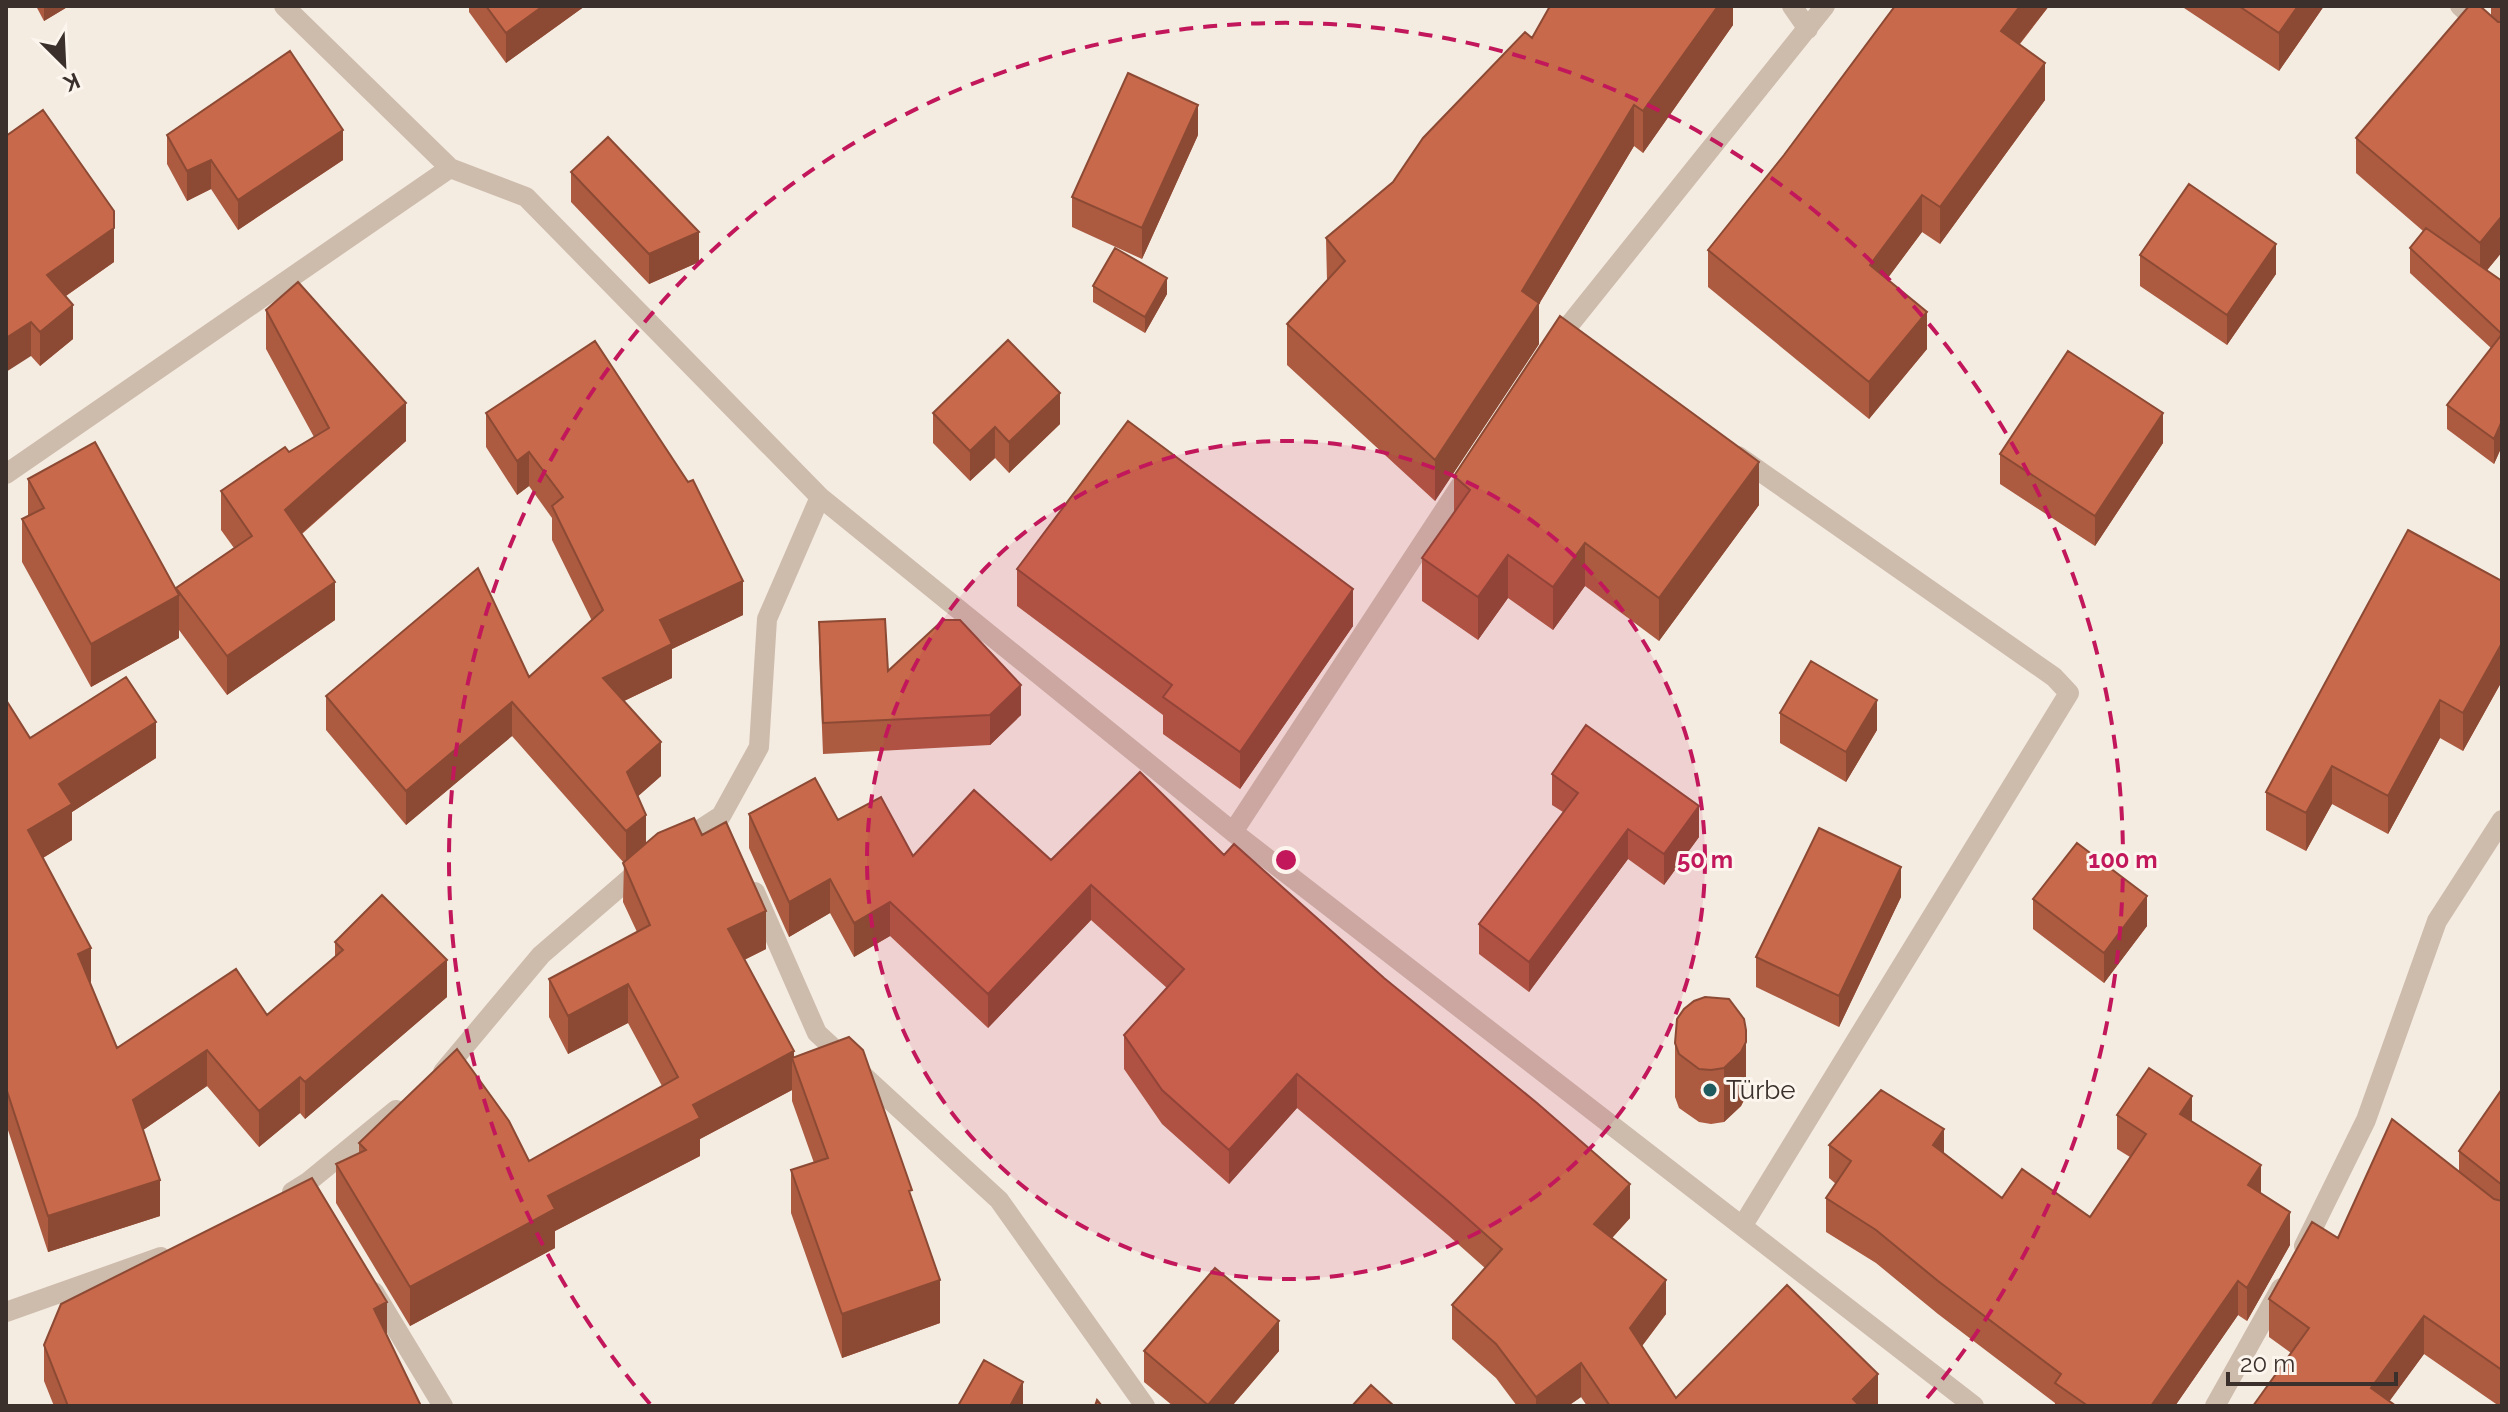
<svg xmlns="http://www.w3.org/2000/svg" width="2508" height="1412" font-family="Raleway,sans-serif">
  <style>
    .lines { fill: none; stroke-linecap: round; stroke-linejoin: round }
    .minor { stroke: #cdbbac; stroke-width: 20 }
    .wall { fill: #ac5a40 }
    .shaded-wall { fill: #8c4a34 }
    .building { fill: #c8694b; stroke: #8c4a34; stroke-width: 2 }
    .ring { fill: none; stroke: #c2185b; stroke-width: 4; stroke-dasharray: 14 10 }
    .poi-dot { fill: #1f5a5e; stroke: #fbf5ee; stroke-width: 3 }
    .labels { text-anchor: middle; dominant-baseline: central; stroke-width: 6; stroke-linejoin: round; paint-order: stroke }
    .poi-label { font-size: 26px; fill: #3b302b; stroke: #fbf5ee; text-anchor: start }
    .centre { fill: #c2185b; stroke: #fbf5ee; stroke-width: 4 }
    .ring-label { font-size: 24px; text-anchor: middle; font-weight: bold; fill: #c2185b; stroke: #fbf5ee; stroke-width: 6; stroke-linejoin: round; paint-order: stroke }
  </style>
  <rect width="100%" height="100%" fill="#f4ebe1"/>
  <g class="lines">
    <path class="minor" d="M284,6L450,168L526,197L820,497L1233,832L1974,1406
      M1792,6L1808,29
      M2460,6L2502,45
      M1554,344L1825,6
      M1738,456L2054,677L2069,693L1743,1225
      M6,474L450,168
      M1233,832L1468,474
      M676,845L721,816L759,747L767,619L820,497
      M755,892L817,1033L999,1200L1145,1406
      M443,1072L541,955L643,867
      M292,1192L308,1182L396,1110
      M2304,1246L2366,1120L2437,921L2502,820
      M374,1292L443,1406
      M6,1312L161,1257
      M2215,1406L2281,1288"/>
  </g>
  <path class="wall" d="M36,6H69L44,21Z
    M469,6H585L506,63L469,12Z
    M1733,6V25L1643,153L1634,146L1539,304V344L1435,501L1287,365V324L1327,280L1326,238L1393,182L1532,38Z
    M2049,6L2020,44L2045,100L1940,244L1922,232L1887,279L1927,349L1869,419L1708,287V250Z
    M2181,6H2324L2279,71Z
    M2491,6H2502V252L2487,270L2502,281V446L2494,464L2447,429V405L2491,348L2410,273V248L2423,231L2356,173V138L2491,15Z
    M167,135L343,160L238,230L211,189L187,201L167,164Z
    M1198,135L1142,259L1072,227V197Z
    M6,136L114,262L66,296L73,339L40,366L31,356Z
    M571,172L699,262L649,284L571,202Z
    M2140,255L2276,274L2227,345L2140,286Z
    M1093,286L1167,294L1145,333L1093,302Z
    M266,310L406,441L302,534L335,620L227,695L179,630V638L91,687L22,562V519L28,516V479L176,590V588L234,548L221,530V491L314,437L266,349Z
    M486,413L743,615L672,649V678L624,701L661,776L638,796L646,844L702,835L766,949L744,960L794,1058L912,1201L940,1323L842,1358L791,1213V1170L814,1163L792,1101V1090L700,1139V1156L555,1231V1248L410,1326L336,1203V1164L359,1153V1143L529,1161L662,1086L628,1023L568,1054L549,1017V979L637,932L623,902L624,863L512,736L406,825L326,730V696L529,677L592,621L552,540V518L529,486L517,495L486,447Z
    M933,413L1060,424L1009,473L995,458L970,481L933,443Z
    M2163,443L2095,546L2000,484V454Z
    M1454,476L1759,505L1659,641L1585,586L1553,630L1508,598L1478,640L1422,601V558L1454,513Z
    M1017,569L1353,626L1240,789L1163,734V715L1017,606Z
    M2502,581V681L2463,751L2440,738L2388,834L2332,804L2306,851L2266,830V792Z
    M819,622L888,671L1021,715L990,745L823,754L819,652Z
    M6,700L30,738L156,758L72,812V840L43,858L90,984L117,1048L267,1015L335,957V942L447,997L305,1119L300,1113L259,1147L207,1086L143,1130L160,1216L48,1252L6,1124Z
    M1780,713L1877,730L1846,782L1780,743Z
    M1552,774L1699,837L1664,885L1628,859L1529,992L1479,954V924L1563,812L1552,805Z
    M749,814L838,820L913,856L1051,860L1224,855L1630,1218L1612,1238L1666,1314L1642,1346L1676,1398L1878,1406H1587L1581,1397L1568,1406H1517L1496,1378L1452,1339V1305L1485,1268L1449,1236L1297,1108L1229,1184L1162,1124L1124,1069V1035L1167,988L1091,920L988,1028L890,936L854,957L830,913L789,937L749,848Z
    M1901,897L1839,1027L1756,987V957Z
    M2033,899L2147,926L2104,983L2033,929Z
    M1705,997L1746,1096L1741,1106L1724,1122L1711,1124L1699,1122L1679,1108L1675,1097V1043Z
    M2502,1089V1406H2499L2424,1354L2389,1401L2291,1353L2269,1337V1299L2338,1238L2459,1171V1151Z
    M2117,1115L2192,1121L2261,1193L2290,1245L2247,1321L2238,1315L2175,1406H2055V1403L1938,1314L1876,1263L1826,1232V1198L1836,1184L1829,1178V1145L1944,1153L2002,1198L2090,1217L2130,1157L2117,1149Z
    M387,1336L421,1406H54L44,1381V1345Z
    M1144,1351H1279L1232,1406H1173L1144,1382Z"/>
  <path class="shaded-wall" d="M44,6H69L44,21Z
    M543,6H585L506,63V33Z
    M1718,6H1733V25L1643,153V111Z
    M2020,6H2049L2001,67V31Z
    M2298,6H2324L2279,71V33Z
    M2045,63V100L1940,244V207Z
    M1198,105V135L1142,259V228Z
    M1634,105V146L1539,304V344L1435,501V460L1522,291Z
    M343,130V160L238,230V200Z
    M211,160V189L187,201V171Z
    M1922,195V232L1870,302V265Z
    M2502,216V252L2480,279V243Z
    M114,228V262L47,309V275Z
    M699,232V262L649,284V254Z
    M2276,244V274L2227,345V315Z
    M1167,278V294L1145,333V317Z
    M73,305V339L40,366V332Z
    M1927,312V349L1869,419V382Z
    M31,322V356L6,372V338Z
    M1060,393V424L1009,473V442Z
    M406,403V441L285,548V510Z
    M2163,413V443L2095,546V516Z
    M2502,421V446L2494,464V439Z
    M995,427V458L970,481V451Z
    M529,452V486L517,495V461Z
    M1759,462V505L1659,641V598Z
    M1585,543V586L1553,630V587Z
    M1508,555V598L1478,640V597Z
    M743,581V615L672,649V678L603,711V678L660,620Z
    M335,582V620L227,695V656Z
    M1353,589V626L1240,789V752Z
    M179,595V638L91,687V644Z
    M2502,643V681L2463,751V713Z
    M1021,685V715L990,745V715Z
    M1877,700V730L1846,782V752Z
    M2440,700V738L2388,834V796Z
    M512,702V736L406,825V791Z
    M156,722V758L72,812V840L28,867V830L59,784Z
    M661,742V776L627,806V772Z
    M2332,766V804L2306,851V813Z
    M1699,806V837L1664,885V854Z
    M646,815V849L626,865V831Z
    M1628,829V859L1529,992V962Z
    M1901,867V897L1839,1027V996Z
    M830,879V913L789,937V902Z
    M1091,885V920L988,1028V994Z
    M2147,896V926L2104,983V953Z
    M890,902V936L854,957V923Z
    M766,911V949L728,968V929Z
    M91,948V984L78,954Z
    M447,960V997L305,1119V1082Z
    M628,984V1023L568,1054V1016Z
    M1746,1030V1096L1741,1106L1724,1122V1068Z
    M207,1050V1086L133,1137V1100Z
    M794,1051V1062L792,1058V1090L700,1139V1156L555,1231V1248L410,1326V1287L548,1196L693,1105Z
    M1297,1074V1108L1229,1184V1150Z
    M300,1077V1113L259,1147V1111Z
    M2192,1096V1130L2180,1114Z
    M1944,1129V1163L1933,1145Z
    M2261,1165V1199L2248,1185Z
    M160,1180V1216L48,1252V1216Z
    M1630,1184V1218L1594,1258V1224Z
    M2290,1212V1245L2247,1321V1288Z
    M940,1280V1323L842,1358V1314Z
    M1666,1280V1314L1630,1362V1328Z
    M2238,1281V1315L2175,1406H2151Z
    M387,1302V1338L374,1309Z
    M2424,1316V1354L2386,1406L2371,1388Z
    M1279,1321V1351L1232,1406H1208Z
    M1581,1363V1397L1568,1406H1536V1397Z
    M1878,1374V1406H1853V1399Z
    M1023,1382V1406H1010Z"/>
  <path class="building" d="M486,6H543L506,33Z
    M1550,6H1718L1643,111L1634,105L1522,291L1539,303L1435,460L1287,324L1345,261L1326,238L1393,182L1423,138L1525,32L1532,38Z
    M1895,6H2020L2001,31L2045,63L1940,207L1922,195L1870,265L1927,312L1869,382L1708,250L1784,155Z
    M2239,6H2298L2279,33Z
    M2469,6H2480L2498,22H2502V216L2480,243L2356,138Z
    M290,51L343,130L238,200L211,160L187,171L167,135Z
    M1128,73L1198,105L1142,228L1072,197Z
    M43,110L114,211V228L47,275L73,305L40,332L31,322L6,338V136Z
    M608,137L699,232L649,254L571,172Z
    M2189,184L2276,244L2227,315L2140,255Z
    M2426,228L2502,281V421L2494,439L2447,405L2502,334L2410,248Z
    M1115,248L1167,278L1145,317L1093,286Z
    M298,282L406,403L285,510L335,582L227,656L176,588L252,536L221,491L285,447L289,452L329,428L266,310Z
    M1560,316L1759,462L1659,598L1585,543L1553,587L1508,555L1478,597L1422,558L1470,490L1454,476Z
    M1008,340L1060,393L1009,442L995,427L970,451L933,413Z
    M595,341L688,482L693,480L743,581L660,620L672,644L603,678L661,742L627,772L646,815L626,831L512,702L406,791L326,696L478,568L529,677L603,610L552,506L563,497L529,452L517,461L486,413Z
    M2068,351L2163,413L2095,516L2000,454Z
    M1128,421L1353,589L1240,752L1163,697L1172,685L1017,569Z
    M95,442L179,595L91,644L22,519L44,508L28,479Z
    M2408,530L2502,581V643L2463,713L2440,700L2388,796L2332,766L2306,813L2266,792Z
    M885,619L888,671L943,620H960L1021,685L990,715L823,723L819,622Z
    M1811,661L1877,700L1846,752L1780,713Z
    M126,677L156,722L59,784L72,804L28,830L91,948L78,954L117,1048L236,969L267,1015L343,950L335,942L382,895L447,960L305,1082L300,1077L259,1111L207,1050L133,1100L160,1180L48,1216L6,1088V700L30,738Z
    M1586,725L1699,806L1664,854L1628,829L1529,962L1479,924L1578,793L1552,774Z
    M1140,772L1224,855L1234,844L1384,978L1537,1103L1630,1184L1594,1224L1666,1280L1630,1328L1676,1398L1787,1285L1878,1374L1853,1399L1860,1406H1610L1581,1363L1536,1397L1496,1344L1452,1305L1502,1249L1449,1202L1297,1074L1229,1150L1162,1090L1124,1035L1184,969L1091,885L988,994L890,902L854,923L830,879L789,902L749,814L815,778L838,820L881,797L913,856L974,790L1051,860Z
    M694,818L702,835L726,822L766,911L728,929L794,1051L693,1105L700,1118L548,1196L555,1209L410,1287L336,1164L366,1150L359,1143L457,1049L509,1121L529,1161L678,1077L628,984L568,1016L549,979L650,925L623,863L658,833Z
    M1819,828L1901,867L1839,996L1756,957Z
    M2077,843L2147,896L2104,953L2033,899Z
    M1705,997L1729,999L1744,1019L1746,1030V1042L1741,1052L1724,1068L1711,1070L1699,1069L1679,1054L1675,1043L1677,1019L1684,1009L1694,1001Z
    M849,1037L863,1050L912,1190L909,1191L940,1280L842,1314L791,1170L828,1158L792,1058Z
    M2149,1068L2192,1096L2180,1114L2261,1165L2248,1185L2290,1212L2247,1288L2238,1281L2151,1406H2088L2055,1383L2061,1374L1938,1281L1876,1230L1826,1198L1851,1161L1829,1145L1881,1090L1944,1129L1933,1145L2002,1198L2022,1169L2090,1217L2146,1134L2117,1115Z
    M2502,1089V1185L2459,1151Z
    M2392,1119L2494,1199L2502,1201V1370L2424,1316L2371,1388L2396,1406H2253L2309,1328L2269,1299L2312,1222L2338,1238Z
    M312,1178L387,1302L374,1309L421,1406H68L44,1345L61,1304Z
    M1215,1268L1279,1321L1208,1405L1144,1351Z
    M984,1360L1023,1382L1010,1406H958Z
    M1371,1385L1394,1406H1352Z
    M1097,1400L1102,1406H1095Z"/>
  <circle cx="1286" cy="860" r="419" fill="#c2185b" fill-opacity=".12"/>
  <g class="ring">
    <circle cx="1286" cy="860" r="419"/>
    <path d="M650 1404A837 837 0 1 1 1922 1404"/>
  </g>
  <circle class="poi-dot" cx="1710" cy="1090" r="8"/>
  <g class="labels">
    <g class="poi-label">
      <text x="1726" y="1090">Türbe</text>
    </g>
  </g>
  <circle cx="1286" cy="860" r="12" class="centre"/>
  <g class="ring-label">
    <text x="1705" y="868">50 m</text>
    <text x="2123" y="868">100 m</text>
  </g>
  <rect width="2508" height="1412" fill="none" stroke="#3b302b" stroke-width="16"/>
  <g transform="translate(64 64) rotate(156)" stroke="#fbf5ee" stroke-width="6" paint-order="stroke">
  <path d="M0-6L14 30L0 20L-14 30Z" fill="#3b302b"/>
  <text y="-12" font-size="22" font-weight="bold" text-anchor="middle" fill="#3b302b">K</text>
  </g>
  <path d="M2228 1372v12h168v-12" fill="none" stroke="#3b302b" stroke-width="4"/>
  <text x="2240" y="1372" font-size="24" fill="#3b302b" stroke="#fbf5ee" stroke-width="6" paint-order="stroke">20 m</text>
</svg>
